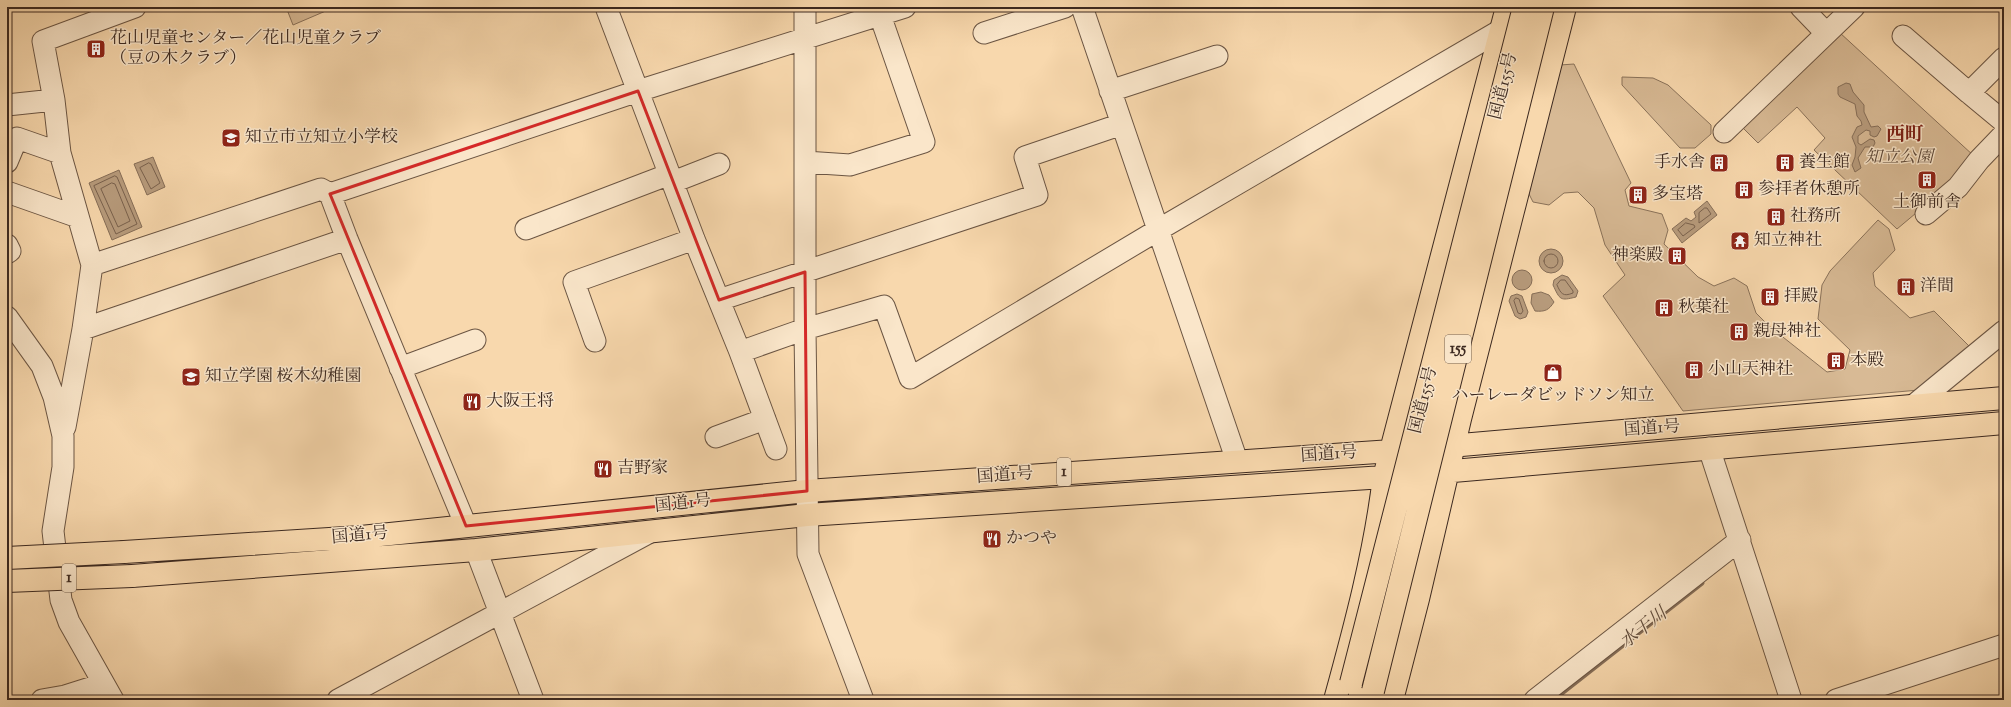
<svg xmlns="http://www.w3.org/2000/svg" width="2011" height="707" font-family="'Sorts Mill Goudy','Noto Serif JP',serif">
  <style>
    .green { fill: #d8ba95; stroke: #8a725a }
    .water { fill: #b89c7d; stroke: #866e58 }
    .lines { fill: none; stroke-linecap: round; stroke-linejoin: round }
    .shore { stroke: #7a624e; stroke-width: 1 }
    .stream { stroke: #866e58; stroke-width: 5 }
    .minor-casing { stroke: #6b5543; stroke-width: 23 }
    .highway-casing { stroke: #3c2920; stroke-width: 24 }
    .minor { stroke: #fae6ca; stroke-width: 21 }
    .highway { stroke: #f8d8ad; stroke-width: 22 }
    .highway-bridge-casing { stroke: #3c2920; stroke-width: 24; stroke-linecap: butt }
    .highway-bridge { stroke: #f8d8ad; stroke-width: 22 }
    .marked { fill: none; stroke: #d62828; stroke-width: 3; stroke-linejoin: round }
    .labels { text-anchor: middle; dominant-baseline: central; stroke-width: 3; stroke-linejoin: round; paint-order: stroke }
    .shield { fill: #fae6ca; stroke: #756253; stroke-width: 1 }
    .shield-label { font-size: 16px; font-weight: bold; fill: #3c2920 }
    .poi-label { font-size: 17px; fill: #3c2920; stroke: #fae6ca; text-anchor: start }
    .street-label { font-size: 17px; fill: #3c2920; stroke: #fae6ca }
    .park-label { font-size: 17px; font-style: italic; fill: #5b4637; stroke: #fae6ca }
    .water-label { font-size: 18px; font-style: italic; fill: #614c3c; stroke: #fae6ca }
    .quarter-label { font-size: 19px; font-weight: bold; fill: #7a1f14; stroke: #fae6ca }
  </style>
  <rect width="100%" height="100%" fill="#f8d8ad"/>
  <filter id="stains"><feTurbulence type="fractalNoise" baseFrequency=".005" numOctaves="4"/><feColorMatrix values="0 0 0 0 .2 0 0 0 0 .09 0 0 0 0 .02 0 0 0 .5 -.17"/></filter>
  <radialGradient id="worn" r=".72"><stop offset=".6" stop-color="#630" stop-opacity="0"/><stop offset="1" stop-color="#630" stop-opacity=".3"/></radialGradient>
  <path class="green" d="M286,7H335L293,25Z
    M1839,32L1974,156L1953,182L1897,229L1814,150L1825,138L1797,107L1758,143L1739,124Z
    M1574,64L1631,183L1625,190L1629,206L1662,214L1668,230L1664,244L1698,277L1714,286L1734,278L1747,286L1756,313L1769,326L1827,372L1845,369L1850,350L1818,319L1822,285L1830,271L1878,220L1889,229L1895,250L1873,273L1875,286L1910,318L1934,311L1969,346L1919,390L1683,411L1603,296L1625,275L1605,245L1594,208L1578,192L1564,193L1549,205L1533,202L1528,192L1560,65Z
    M1622,77L1653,78L1668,85L1711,125V134L1695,148H1680L1622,85Z"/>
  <path class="water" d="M1846,83L1850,84L1853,92L1864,105V112L1871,127L1878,126L1881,129L1877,136L1874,137L1870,135V131L1866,130L1858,136V143L1861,145L1870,139L1874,140L1875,143L1873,147H1865L1858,158L1861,168L1855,172L1852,165L1855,157L1856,147L1852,137L1857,127L1862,125L1861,121L1857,116L1855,104L1840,97L1838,94V87Z
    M153,157L165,187L147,195L134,164Z
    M119,170L142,227L112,240L89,183Z
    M1707,201L1717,215L1682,243L1672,229L1686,218L1691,221L1696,217L1694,212Z
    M1539 261a12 12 0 1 1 24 0a12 12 0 1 1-24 0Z
    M1512 280a10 10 0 1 1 20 0a10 10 0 1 1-20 0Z
    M1562,275L1568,277L1578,291L1576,297C1560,301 1560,300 1553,285L1554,280Z
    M1541,292L1549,295L1554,302C1549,310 1545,312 1535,311L1531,303L1532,294Z
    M1517,294L1522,296L1528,312L1526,317L1520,319L1515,316L1509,301L1511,296Z"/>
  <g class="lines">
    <path class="shore" d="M149,163L151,164L160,183L151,189L140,168Z
      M115,176L117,177L137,224L116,234L94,186Z
      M112,183L115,184L130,221L118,227L101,189Z
      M1705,208H1707L1711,214L1699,223V213Z
      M1686,223L1694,225L1695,227L1683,236L1678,230Z
      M1544 261a7 7 0 1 1 14 0a7 7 0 1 1-14 0Z
      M1561,280H1565L1573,291V293C1563,297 1561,294 1557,285Z
      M1516,298L1519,299L1523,311L1521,314L1518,313L1514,301Z"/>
    <path class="stream" d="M1553,700L1702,583"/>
    <defs>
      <path id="minor" d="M135,7L43,41L54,100L60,153L92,265L321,189L330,194L638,91L905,7
        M606,7L694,239L740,352L805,329L884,306L910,378L1158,230L1501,30
        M805,7V329L808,554L863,700
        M1082,7L1237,461
        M1801,7L1826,33
        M984,33L1065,7
        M1903,36L1969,93L2004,58
        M1110,91L1217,56
        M1969,93L2004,122
        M7,105L54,100
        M1724,132L1854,7
        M7,162L17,138L60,153
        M805,162L850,165L924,142L880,15
        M673,182L719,164
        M7,192L78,217
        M330,194L347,239L466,526
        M1926,214L1958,187L1979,160L2004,134
        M526,229L670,174
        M7,245L10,251L7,253
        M719,300L1037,195L1025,157L1122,124
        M7,317L42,366L54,397L63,436V467L53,531L61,600L69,622L113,700
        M83,329L347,239
        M595,341L574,282L694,239
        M740,352L776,449
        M400,368L475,340
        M1914,405L2004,331
        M65,427L83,329L92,265
        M716,437L765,419
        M1709,448L1791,700
        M476,550L533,700
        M42,700L65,696L103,684
        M338,700L650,532
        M1535,700L1740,540
        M1836,700L2004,645"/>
      <path id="highway" d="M124,552L361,537L807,491L1392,451L2004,398
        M132,576L476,550L807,515L1384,477L2004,423
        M1335,700C1355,627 1375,553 1384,477L1507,7
        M1392,700L1418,599L1460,419L1565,7"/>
    </defs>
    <use href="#minor" class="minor-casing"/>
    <use href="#highway" class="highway-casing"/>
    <use href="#minor" class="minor"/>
    <use href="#highway" class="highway"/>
    <defs>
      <path id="highway-bridge" d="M7,558L124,552
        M7,581L132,576
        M1351,683L1524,7
        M1373,691L1543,7"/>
    </defs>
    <use href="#highway-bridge" class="highway-bridge-casing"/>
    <use href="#highway-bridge" class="highway-bridge"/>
  </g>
  <path class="marked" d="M638,91L719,300L805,272L807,491L466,526L330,194Z"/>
  <defs>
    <symbol id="building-square" viewBox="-11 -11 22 22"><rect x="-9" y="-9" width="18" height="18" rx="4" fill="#8f2418" stroke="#fae6ca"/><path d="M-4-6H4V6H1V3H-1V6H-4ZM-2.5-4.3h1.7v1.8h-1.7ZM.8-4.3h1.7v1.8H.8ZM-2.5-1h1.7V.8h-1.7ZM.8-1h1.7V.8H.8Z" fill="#fff"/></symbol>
    <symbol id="school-square" viewBox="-11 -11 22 22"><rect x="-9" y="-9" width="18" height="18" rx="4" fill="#8f2418" stroke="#fae6ca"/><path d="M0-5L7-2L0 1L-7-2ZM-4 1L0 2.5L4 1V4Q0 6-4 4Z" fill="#fff"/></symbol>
    <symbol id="temple-square" viewBox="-11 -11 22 22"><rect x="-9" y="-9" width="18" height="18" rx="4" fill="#8f2418" stroke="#fae6ca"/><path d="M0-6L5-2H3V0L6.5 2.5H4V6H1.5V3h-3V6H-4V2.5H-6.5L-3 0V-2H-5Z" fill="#fff"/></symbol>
    <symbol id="shop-square" viewBox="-11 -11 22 22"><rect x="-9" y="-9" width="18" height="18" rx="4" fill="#8f2418" stroke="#fae6ca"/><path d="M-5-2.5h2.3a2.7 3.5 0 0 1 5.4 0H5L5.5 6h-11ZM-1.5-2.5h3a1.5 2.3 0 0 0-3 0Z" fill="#fff"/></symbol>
    <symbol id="restaurant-square" viewBox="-11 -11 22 22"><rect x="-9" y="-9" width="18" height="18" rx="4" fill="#8f2418" stroke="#fae6ca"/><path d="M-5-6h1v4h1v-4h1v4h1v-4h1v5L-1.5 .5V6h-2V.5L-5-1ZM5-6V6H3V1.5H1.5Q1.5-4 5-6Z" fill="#fff"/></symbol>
  </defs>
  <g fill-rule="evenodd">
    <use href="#building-square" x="85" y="38" width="22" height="22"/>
    <use href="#school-square" x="220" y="127" width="22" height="22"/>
    <use href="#building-square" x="1708" y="152" width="22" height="22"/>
    <use href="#building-square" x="1774" y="152" width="22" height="22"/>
    <use href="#building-square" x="1916" y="169" width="22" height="22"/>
    <use href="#building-square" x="1733" y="179" width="22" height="22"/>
    <use href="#building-square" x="1627" y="184" width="22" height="22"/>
    <use href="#building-square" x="1765" y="206" width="22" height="22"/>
    <use href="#temple-square" x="1729" y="230" width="22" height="22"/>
    <use href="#building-square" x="1666" y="245" width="22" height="22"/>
    <use href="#building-square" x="1895" y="276" width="22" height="22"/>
    <use href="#building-square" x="1759" y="286" width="22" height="22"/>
    <use href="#building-square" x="1653" y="297" width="22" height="22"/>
    <use href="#building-square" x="1728" y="321" width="22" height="22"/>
    <use href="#building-square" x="1825" y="350" width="22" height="22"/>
    <use href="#building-square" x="1683" y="359" width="22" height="22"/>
    <use href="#shop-square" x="1542" y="362" width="22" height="22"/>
    <use href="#school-square" x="180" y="366" width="22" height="22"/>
    <use href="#restaurant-square" x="461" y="391" width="22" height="22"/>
    <use href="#restaurant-square" x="592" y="458" width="22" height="22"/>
    <use href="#restaurant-square" x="981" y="528" width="22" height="22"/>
  </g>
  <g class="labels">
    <g class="shield">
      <rect x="1445" y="335" width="26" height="28" rx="3"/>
      <rect x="1057" y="458" width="14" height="28" rx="3"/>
      <rect x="62" y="564" width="14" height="28" rx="3"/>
    </g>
    <g class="shield-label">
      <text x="1458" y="349">155</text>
      <text x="1064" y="472">1</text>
      <text x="69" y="578">1</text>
    </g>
    <g class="poi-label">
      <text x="110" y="39">花山児童センター／花山児童クラブ<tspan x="110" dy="20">（豆の木クラブ）</tspan></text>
      <text x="245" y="138">知立市立知立小学校</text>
      <text x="1705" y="163" text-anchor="end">手水舎</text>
      <text x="1799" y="163">養生館</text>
      <text x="1758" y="190">参拝者休憩所</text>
      <text x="1652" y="195">多宝塔</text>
      <text x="1927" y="203" text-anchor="middle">土御前舎</text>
      <text x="1790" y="217">社務所</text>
      <text x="1754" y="241">知立神社</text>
      <text x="1663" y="256" text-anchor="end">神楽殿</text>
      <text x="1920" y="287">洋間</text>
      <text x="1784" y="297">拝殿</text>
      <text x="1678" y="308">秋葉社</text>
      <text x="1753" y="332">親母神社</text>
      <text x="1850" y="361">本殿</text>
      <text x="1708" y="370">小山天神社</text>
      <text x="205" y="377">知立学園 桜木幼稚園</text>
      <text x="1553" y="396" text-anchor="middle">ハーレーダビッドソン知立</text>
      <text x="486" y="402">大阪王将</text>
      <text x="617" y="469">吉野家</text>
      <text x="1006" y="539">かつや</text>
    </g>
    <g class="street-label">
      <text transform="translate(1504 86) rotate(-76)">国道155号</text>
      <text transform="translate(1424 400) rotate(-76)">国道155号</text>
      <text transform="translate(1652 429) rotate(-4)">国道1号</text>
      <text transform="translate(1329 455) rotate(-4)">国道1号</text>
      <text transform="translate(1005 476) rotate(-4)">国道1号</text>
      <text transform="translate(683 504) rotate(-6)">国道1号</text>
      <text transform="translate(360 536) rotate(-5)">国道1号</text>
    </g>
    <g class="park-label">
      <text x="1899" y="158">知立公園</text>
    </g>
    <g class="water-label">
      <text transform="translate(1644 629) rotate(-38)">水干川</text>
    </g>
    <g class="quarter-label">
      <text x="1905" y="135">西町</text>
    </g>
  </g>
  <rect width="2011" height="707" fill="none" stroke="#f8d8ad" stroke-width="24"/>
  <rect x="8" y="8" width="1995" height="691" fill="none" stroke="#3c2920" stroke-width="2"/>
  <rect x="12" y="12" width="1987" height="683" fill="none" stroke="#3c2920"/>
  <rect width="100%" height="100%" filter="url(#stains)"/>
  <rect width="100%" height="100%" fill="url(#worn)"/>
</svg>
